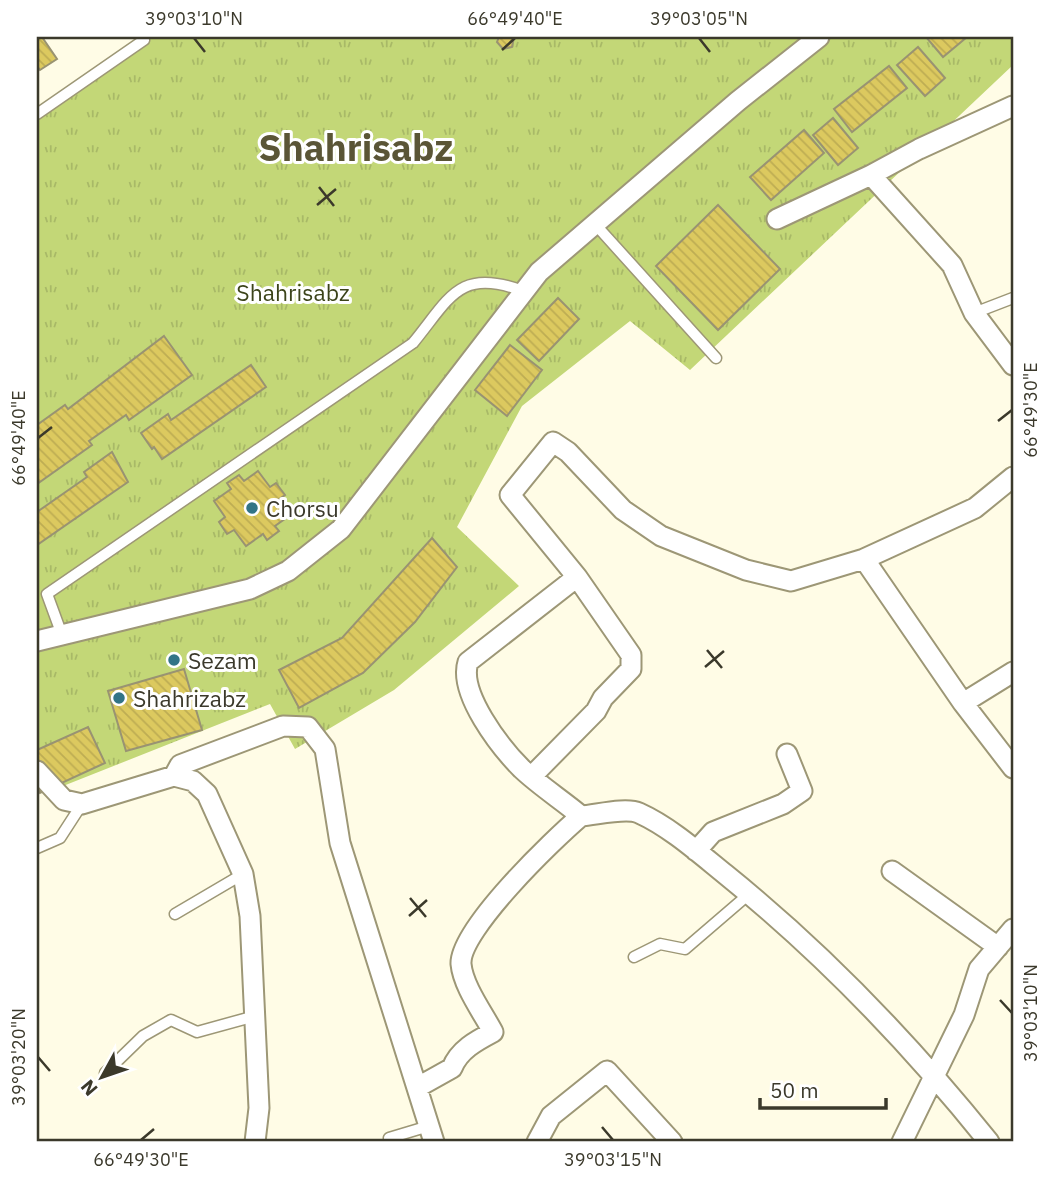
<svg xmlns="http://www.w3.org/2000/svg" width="1050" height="1179" font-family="'IBM Plex Sans',sans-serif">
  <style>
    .grass { fill: url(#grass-tufts) }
    .building { fill: url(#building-back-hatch); stroke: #999372; stroke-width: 2 }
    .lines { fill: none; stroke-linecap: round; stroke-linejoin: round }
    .service-casing { stroke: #9d9776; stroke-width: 13 }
    .minor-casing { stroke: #9d9776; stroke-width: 23 }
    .service { stroke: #fff; stroke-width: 10 }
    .minor { stroke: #fff; stroke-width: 19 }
    .ticks { fill: none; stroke: #3b392b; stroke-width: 2.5 }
    .poi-dot { fill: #327486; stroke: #fff; stroke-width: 2.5 }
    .labels { text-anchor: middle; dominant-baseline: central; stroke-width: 6; stroke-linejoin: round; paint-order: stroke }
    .park-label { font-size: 23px; fill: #3c441a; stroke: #fff }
    .poi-label { font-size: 23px; fill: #3b392b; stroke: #fff; text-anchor: start }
    .town-label { font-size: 37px; font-weight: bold; fill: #5a5536; stroke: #fff }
    .neatline { fill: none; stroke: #3b392b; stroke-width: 2.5 }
    .ticks-label { font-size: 18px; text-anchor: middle; fill: #3b392b }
  </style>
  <defs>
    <pattern id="grass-tufts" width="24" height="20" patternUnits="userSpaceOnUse" patternTransform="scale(1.75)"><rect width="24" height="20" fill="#c3d777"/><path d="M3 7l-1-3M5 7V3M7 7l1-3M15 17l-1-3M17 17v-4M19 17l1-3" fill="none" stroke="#a8b967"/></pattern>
    <pattern id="building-back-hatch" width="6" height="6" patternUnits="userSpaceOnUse" patternTransform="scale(1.75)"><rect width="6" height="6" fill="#dcc95f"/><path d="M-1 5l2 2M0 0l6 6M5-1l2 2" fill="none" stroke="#bead53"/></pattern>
  </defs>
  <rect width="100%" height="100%" fill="#fffce6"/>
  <path class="grass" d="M140,37H1013V65L690,370L630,321L522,406L457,527L519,586L394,690L295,749L270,704L53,790L37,767V117Z"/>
  <path class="building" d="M37,37H42L57,59L40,70L37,66Z
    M499,37H514L512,47L503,49L497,42Z
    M926,37H967L943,57Z
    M918,47L945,78L925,96L897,65Z
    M889,66L907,88L852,132L834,109Z
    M833,118L858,148L838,165L813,135Z
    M804,130L824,153L771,200L750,177Z
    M718,205L780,269L718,330L656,266Z
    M558,298L579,319L539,361L517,340Z
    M164,336L192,375L129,420L126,415L89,441L92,445L37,484V425L65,405L68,409Z
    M510,345L542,370L507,416L475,390Z
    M251,365L266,387L162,459L154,447L152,449L141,433L168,414L171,420Z
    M112,452L128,482L37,545V512L87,477L84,472Z
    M258,471L270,487L276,483L285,495L278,500L289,516L275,526L279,531L267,540L263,534L246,546L234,530L227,534L219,522L225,517L214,501L231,489L227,483L239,475L244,481Z
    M432,538L457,567L415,622L363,673L299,708L279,670L342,638Z
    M184,669L202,730L126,751L108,691Z
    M88,727L105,763L40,793L37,786V750Z"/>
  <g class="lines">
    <defs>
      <path id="service" d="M37,114L144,40
        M595,224L716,358
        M974,313L1013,298
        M62,635L47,594L413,343C450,298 459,267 523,291
        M37,848L60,838L82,804
        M175,914L243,874
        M634,957L660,944L685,949L749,894
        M105,1073L143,1036L171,1020L197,1032L255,1016
        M389,1138L429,1126"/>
      <path id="minor" d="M1013,106L919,149L871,175L952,265L974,313L1013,365
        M777,219L871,175
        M864,559L963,703L1013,768
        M37,641L250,589L288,571L341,529L539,272L738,101L819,37
        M963,703L1013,672
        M37,771L64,800L82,804L174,776
        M532,776L596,711L603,698L631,669V655L577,577
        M696,851L713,832L783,804L802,791L787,754
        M892,871L998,947
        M418,1087L452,1068C459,1050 476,1041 493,1032C483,1013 463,986 461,964C459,930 554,839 581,816
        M255,1142L259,1108L250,916L243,874L207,794L193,781L174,776L180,765L283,726L308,727L325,749L340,843L434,1142
        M537,1142L551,1116L607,1071L672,1142
        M902,1142L964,1015L979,969L1013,929
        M989,1142C911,1045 823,953 725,874C699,853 670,827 639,813C626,807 596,815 581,816C562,800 540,786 522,769C500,747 458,693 468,662L577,577L510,495L553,442L568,452L623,510L661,536L746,570L791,581L864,559L975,508L1013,477"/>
    </defs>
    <use href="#service" class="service-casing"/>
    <use href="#minor" class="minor-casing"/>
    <use href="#service" class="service"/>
    <use href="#minor" class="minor"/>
  </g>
  <path class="ticks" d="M194,38L205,52M699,38L710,52M502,50L515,38M319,187L334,206M317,205L336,189M998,421L1012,410M38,438L52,427M707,650L722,668M705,667L724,651M410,898L426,917M409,916L427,900M1000,1000L1012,1013M38,1057L50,1071M602,1127L613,1140M141,1140L154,1129"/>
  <g class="poi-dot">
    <circle cx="252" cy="508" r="7"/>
    <circle cx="174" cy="660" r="7"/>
    <circle cx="119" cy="698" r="7"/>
  </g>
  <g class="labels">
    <g class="park-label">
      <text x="293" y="292">Shahrisabz</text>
    </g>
    <g class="poi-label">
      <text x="266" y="508">Chorsu</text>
      <text x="188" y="660">Sezam</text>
      <text x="133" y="698">Shahrizabz</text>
    </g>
    <g class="town-label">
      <text x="356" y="147">Shahrisabz</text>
    </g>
  </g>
  <rect width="1050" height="1179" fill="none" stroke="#ffffff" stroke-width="77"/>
  <g transform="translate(102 1077) rotate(230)" stroke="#ffffff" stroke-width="5" paint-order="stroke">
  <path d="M0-5L12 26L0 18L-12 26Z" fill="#3b392b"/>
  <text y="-10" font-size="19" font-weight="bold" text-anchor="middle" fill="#3b392b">N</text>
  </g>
  <path d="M760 1098v10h126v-10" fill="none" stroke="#3b392b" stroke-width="3.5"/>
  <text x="770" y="1098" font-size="21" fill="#3b392b" stroke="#ffffff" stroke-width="5" paint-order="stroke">50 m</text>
  <rect x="38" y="38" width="974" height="1102" class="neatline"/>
  <g class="ticks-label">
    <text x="194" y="25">39°03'10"N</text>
    <text x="515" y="25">66°49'40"E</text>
    <text x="699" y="25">39°03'05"N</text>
    <text transform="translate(1031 410) rotate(-90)" y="6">66°49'30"E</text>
    <text transform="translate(19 438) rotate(-90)" y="6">66°49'40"E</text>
    <text transform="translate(1031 1013) rotate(-90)" y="6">39°03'10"N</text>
    <text transform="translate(19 1057) rotate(-90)" y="6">39°03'20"N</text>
    <text x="141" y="1166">66°49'30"E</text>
    <text x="613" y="1166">39°03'15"N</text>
  </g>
</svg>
